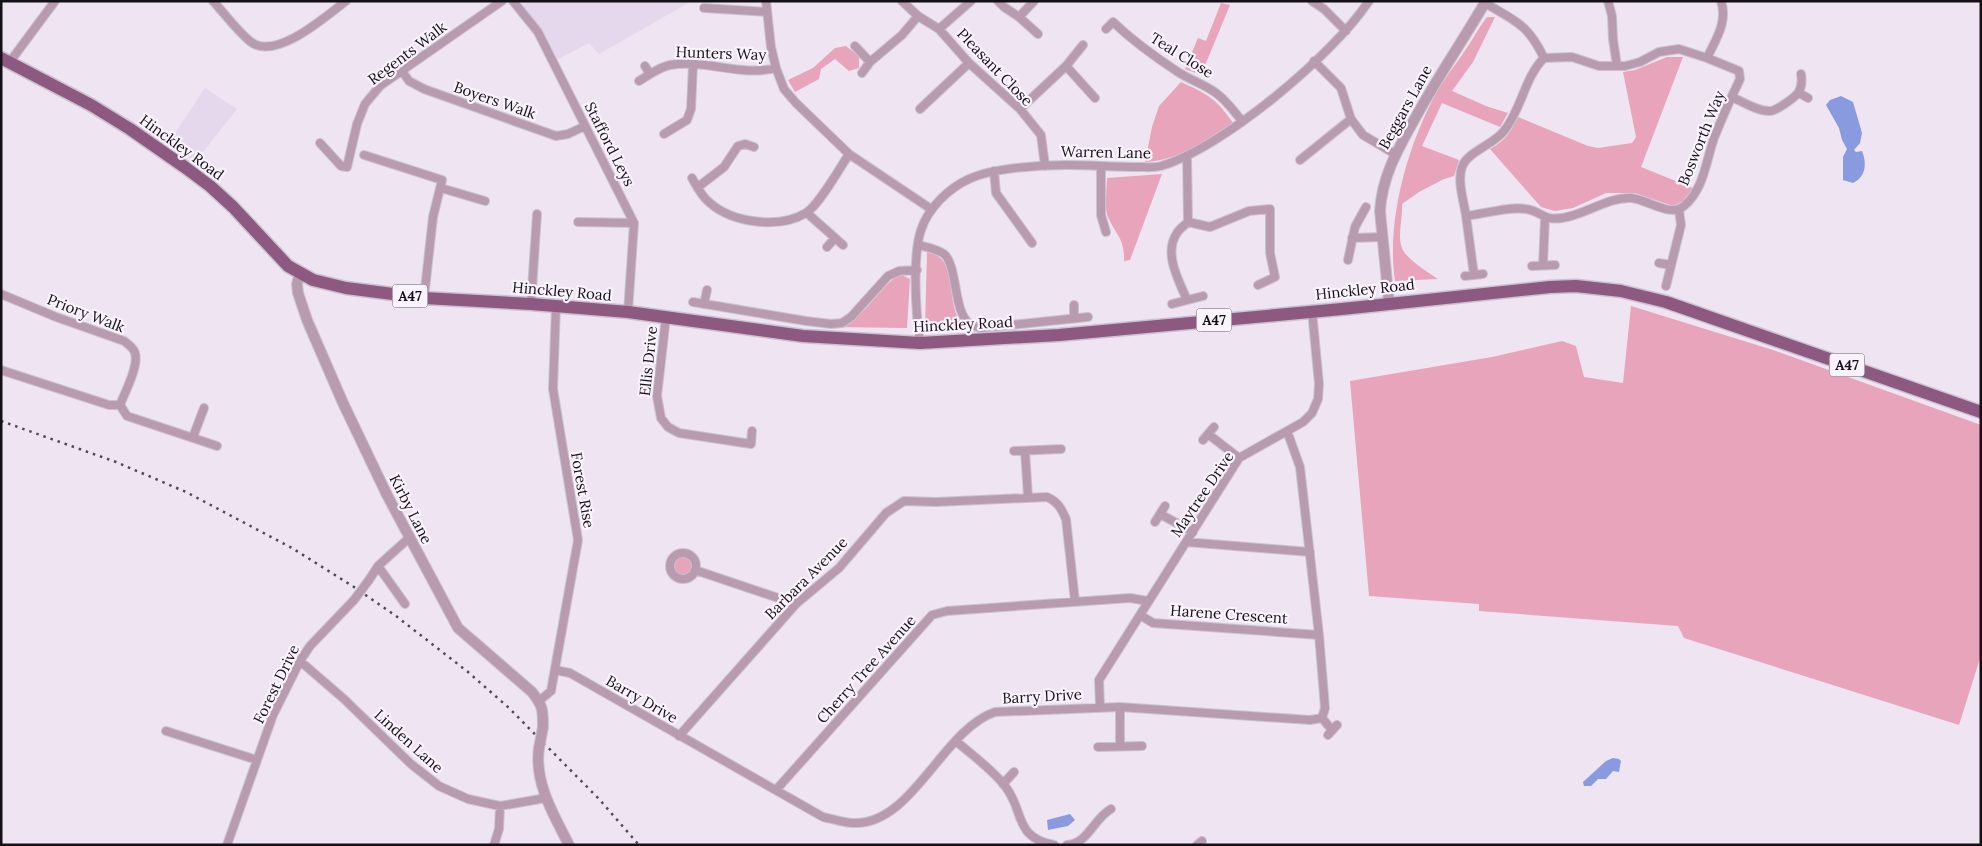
<svg xmlns="http://www.w3.org/2000/svg" width="1982" height="846" font-family="Lora,serif">
  <style>
    .built { fill: #e5d7ec }
    .green { fill: #e8a4ba }
    .water { fill: #8a9adf }
    .lines { fill: none; stroke-linecap: round; stroke-linejoin: round }
    .minor-casing { stroke: #cbc2cf; stroke-width: 10 }
    .tertiary-casing { stroke: #cbc2cf; stroke-width: 12 }
    .primary-casing { stroke: #cbc2cf; stroke-width: 15 }
    .minor { stroke: #b99bb0; stroke-width: 8 }
    .tertiary { stroke: #b99bb0; stroke-width: 10 }
    .primary { stroke: #8e5980; stroke-width: 12 }
    .rail { stroke: #4f4a51; stroke-width: 2.5; stroke-dasharray: 2.5 5; stroke-linecap: butt }
    .minor-bridge-casing { stroke: #cbc2cf; stroke-width: 10; stroke-linecap: butt }
    .tertiary-bridge-casing { stroke: #cbc2cf; stroke-width: 12; stroke-linecap: butt }
    .minor-bridge { stroke: #b99bb0; stroke-width: 8 }
    .tertiary-bridge { stroke: #b99bb0; stroke-width: 10 }
    .labels { text-anchor: middle; dominant-baseline: central; stroke-width: 4.5; stroke-linejoin: round; paint-order: stroke }
    .shield { fill: #faf2fd; stroke: #59545b; stroke-width: 1 }
    .shield-label { font-size: 14px; font-weight: bold; fill: #141116 }
    .street-label { font-size: 15px; fill: #141116; stroke: #faf2fd }
  </style>
  <rect width="100%" height="100%" fill="#eee4f2"/>
  <path class="built" d="M521,1H692L599,54L589,43L556,60Z
    M205,88L237,109L195,162L169,142Z"/>
  <path class="green" d="M1221,3L1230,5L1201,75L1185,69L1198,38L1206,41Z
    M1487,17H1495L1473,62L1452,91L1486,106L1508,113L1500,127L1442,103L1422,146L1459,160L1454,176L1444,179L1419,192L1402,204C1403,218 1397,235 1402,248C1405,258 1429,273 1438,279L1395,281C1386,220 1408,143 1438,90C1446,76 1457,63 1466,49C1473,39 1479,27 1487,17Z
    M846,46L859,56V68L849,71L835,59L821,69L819,79L795,92L788,80L813,68L835,48Z
    M1667,57H1683L1641,167L1693,188L1683,201L1673,206L1635,193H1606L1573,208L1555,211L1541,207L1490,149C1506,140 1510,133 1518,117L1588,146L1598,148L1632,143L1636,137L1623,72L1635,70Z
    M1181,82C1207,94 1216,98 1233,123C1205,141 1180,160 1145,162L1152,127L1159,106Z
    M1162,174L1130,260L1124,261C1125,239 1116,235 1108,217C1104,209 1107,187 1107,178Z
    M927,252C962,258 943,306 963,324C965,326 970,328 973,330L925,329Z
    M900,274L910,279L907,328L834,327C865,322 875,290 900,274Z
    M1631,306L1773,350L1981,425V655L1959,725L1684,638L1678,626L1479,611V604L1369,596L1350,381L1492,357L1562,341L1576,346L1584,377L1623,383Z
    M673 566a10 10 0 1 1 20 0a10 10 0 1 1-20 0Z"/>
  <path class="water" d="M1841,96L1853,102L1862,133L1860,143L1854,150L1856,152L1862,151C1867,163 1866,177 1853,183L1843,180V157L1847,149L1842,140L1839,128L1826,105L1830,100Z
    M1613,758L1619,759L1621,761L1619,772L1613,771L1606,779H1598L1591,786H1584L1583,782L1606,761Z
    M1070,814L1075,820L1068,826L1048,830L1047,820Z"/>
  <g class="lines">
    <defs>
      <path id="minor" d="M213,1C225,14 237,31 251,42C276,61 326,16 346,1
        M513,1L538,32L634,223L628,312
        M766,1L771,47L776,68L784,89L796,103L849,154L931,209
        M902,1L918,16L939,29L969,63L1020,109L1041,135L1045,166
        M998,1L1004,7L1019,17L1038,34
        M1312,1L1324,9L1346,31
        M1608,1L1612,16L1613,39L1617,66
        M1485,3C1515,21 1528,24 1544,58L1572,57L1599,66H1625L1640,62L1659,52L1679,49L1707,58L1739,71L1740,79C1731,98 1722,118 1714,138C1706,161 1704,189 1684,206C1670,218 1647,199 1631,198C1607,197 1585,215 1562,218C1543,221 1541,211 1526,209C1510,206 1483,214 1466,216C1464,202 1457,181 1462,167C1467,152 1493,145 1504,131C1522,109 1524,78 1544,58
        M704,8L767,12
        M1019,17L1034,1
        M939,29L971,1
        M1106,29L1113,22C1133,41 1155,57 1178,72C1190,80 1204,84 1216,93C1226,100 1234,111 1242,121
        M855,46L870,62L902,35L918,16
        M1707,58C1716,39 1728,22 1721,1
        M1314,61L1341,88L1351,119L1363,135L1395,154
        M9,63L55,1
        M645,66L650,74
        M1066,66L1095,98
        M402,71L409,81L424,89L556,136L568,134L585,126
        M862,73L870,62
        M639,81C649,75 659,67 670,65C705,59 742,77 776,68
        M1799,93L1808,98
        M1732,97C1743,102 1757,111 1769,111C1775,112 1794,98 1798,93C1802,87 1802,80 1801,74
        M920,109L969,63
        M1020,109L1066,66L1083,45
        M664,134L687,120L691,109L693,65
        M320,143L341,166L347,167L357,124L365,104L380,86L502,1
        M364,155L442,180L433,217L424,298
        M1187,157L1188,222C1185,225 1179,229 1177,233C1163,253 1179,281 1187,300
        M1300,160L1351,119
        M1101,167V215L1106,232
        M994,171L996,193L1032,243
        M692,178C697,187 702,197 710,203C733,223 779,229 806,213C819,205 840,168 849,154
        M698,187L724,167L738,146L745,144L754,147
        M441,188L485,201
        M807,213L843,245
        M1466,216L1474,275
        M578,222L634,223
        M1188,222L1210,227L1249,211L1270,209V253L1275,277L1258,285
        M1352,238L1383,237
        M918,245C927,247 937,249 944,254C958,266 953,313 970,324C973,326 978,327 981,328L1088,317
        M827,247L835,238
        M1348,260L1355,227L1366,207
        M1659,263L1670,265
        M1543,265L1545,218
        M1532,266L1555,265
        M1465,276L1483,274
        M1666,286L1681,225L1679,210
        M1,294L56,317L124,341C129,345 134,348 135,353C139,366 125,392 120,405
        M693,302L806,321L831,324L842,323L851,317L888,276L899,271L917,270
        M531,304L537,214
        M704,304L707,290
        M1172,304L1203,296
        M1074,305V318
        M666,317L657,396L661,418L668,427L679,433L751,444L752,431
        M920,343C916,314 912,257 921,230C928,208 949,188 969,179C992,168 1040,165 1066,165C1090,165 1114,167 1138,167C1145,167 1154,168 1161,166C1223,148 1333,55 1369,1
        M1,370L109,405H120
        M120,405L127,416L217,446
        M1208,434L1239,458
        M193,437L204,408
        M1203,440L1214,427
        M1014,451L1061,449
        M1025,451L1028,497
        M1160,514L1193,532
        M1155,522L1165,506
        M1186,542L1310,552
        M670 566a13 13 0 1 1 26 0a13 13 0 1 1-26 0Z
        M378,566L405,604
        M695,570L796,604
        M369,580L378,566L409,538
        M1140,615L1153,623L1319,635
        M300,661L344,699L411,764L439,786L468,799L500,806L546,798
        M555,670L570,673L823,817C833,819 844,823 853,823C912,826 942,730 995,712L1120,707L1310,720L1322,718L1325,708L1319,635L1300,467L1287,431
        M539,701L551,691L578,540L553,389L556,306
        M1100,707L1099,680L1239,458L1303,422L1312,413L1318,399L1319,384L1312,311
        M1322,718L1332,730
        M166,731L257,760
        M1328,735L1337,725
        M679,736L796,604L839,568L886,513L904,501L936,502L1047,497C1058,502 1061,508 1066,519L1075,601
        M956,741C972,755 992,769 1005,786C1025,811 1013,837 1054,845
        M1120,746V707
        M1098,747L1142,746
        M1003,784L1014,772
        M776,790L932,615L947,611L1130,598L1148,601
        M227,845L273,715L300,661L310,646L354,600
        M494,845L499,829L500,806
        M1067,845C1089,843 1093,819 1111,809
        M1197,845L1202,841"/>
      <path id="tertiary" d="M300,273L297,284L298,293L307,320L343,403L387,495L458,628L532,692C543,706 543,710 543,727
        M1389,303L1380,211C1382,177 1397,151 1413,122C1435,81 1462,42 1486,1
        M539,748C534,783 554,815 569,845"/>
      <path id="primary" d="M1,58L91,105L130,129L186,168L210,186L233,207L288,266L313,280L346,288L424,298L531,304L628,312L803,336L920,343L1059,335L1342,309L1550,287L1576,286L1621,291L1666,302L1981,412"/>
    </defs>
    <use href="#minor" class="minor-casing"/>
    <use href="#tertiary" class="tertiary-casing"/>
    <use href="#primary" class="primary-casing"/>
    <use href="#minor" class="minor"/>
    <use href="#tertiary" class="tertiary"/>
    <use href="#primary" class="primary"/>
    <path class="rail" d="M1,421L116,462L186,492L292,548L354,587L396,616L468,672L509,708L599,799L639,845"/>
    <defs>
      <path id="minor-bridge" d="M354,600L369,580"/>
      <path id="tertiary-bridge" d="M539,748L543,727"/>
    </defs>
    <use href="#minor-bridge" class="minor-bridge-casing"/>
    <use href="#tertiary-bridge" class="tertiary-bridge-casing"/>
    <use href="#minor-bridge" class="minor-bridge"/>
    <use href="#tertiary-bridge" class="tertiary-bridge"/>
  </g>
  <g class="labels">
    <g class="shield">
      <rect x="392.5" y="284.5" width="35" height="23" rx="4"/>
      <rect x="1196.5" y="308.5" width="35" height="23" rx="4"/>
      <rect x="1829.5" y="353.5" width="35" height="23" rx="4"/>
    </g>
    <g class="shield-label">
      <text x="410" y="296">A47</text>
      <text x="1214" y="320">A47</text>
      <text x="1847" y="365">A47</text>
    </g>
    <g class="street-label">
      <text transform="translate(407 53) rotate(-37)">Regents Walk</text>
      <text transform="translate(721 53) rotate(2)">Hunters Way</text>
      <text transform="translate(1182 55) rotate(32)">Teal Close</text>
      <text transform="translate(995 67) rotate(46)">Pleasant Close</text>
      <text transform="translate(495 100) rotate(19)">Boyers Walk</text>
      <text transform="translate(1405 107) rotate(-61)">Beggars Lane</text>
      <text transform="translate(1701 138) rotate(-68)">Bosworth Way</text>
      <text transform="translate(610 144) rotate(63)">Stafford Leys</text>
      <text transform="translate(182 147) rotate(36)">Hinckley Road</text>
      <text transform="translate(1106 152) rotate(1)">Warren Lane</text>
      <text transform="translate(1365 289) rotate(-6)">Hinckley Road</text>
      <text transform="translate(562 291) rotate(5)">Hinckley Road</text>
      <text transform="translate(86 313) rotate(21)">Priory Walk</text>
      <text transform="translate(963 324) rotate(-3)">Hinckley Road</text>
      <text transform="translate(648 361) rotate(-84)">Ellis Drive</text>
      <text transform="translate(583 490) rotate(80)">Forest Rise</text>
      <text transform="translate(1202 494) rotate(-56)">Maytree Drive</text>
      <text transform="translate(411 509) rotate(63)">Kirby Lane</text>
      <text transform="translate(806 578) rotate(-45)">Barbara Avenue</text>
      <text transform="translate(1229 614) rotate(4)">Harene Crescent</text>
      <text transform="translate(866 669) rotate(-48)">Cherry Tree Avenue</text>
      <text transform="translate(276 684) rotate(-64)">Forest Drive</text>
      <text transform="translate(1042 696) rotate(-3)">Barry Drive</text>
      <text transform="translate(642 699) rotate(30)">Barry Drive</text>
      <text transform="translate(409 741) rotate(42)">Linden Lane</text>
    </g>
  </g>
  <rect width="1982" height="846" fill="none" stroke="#141116" stroke-width="5"/>
</svg>
